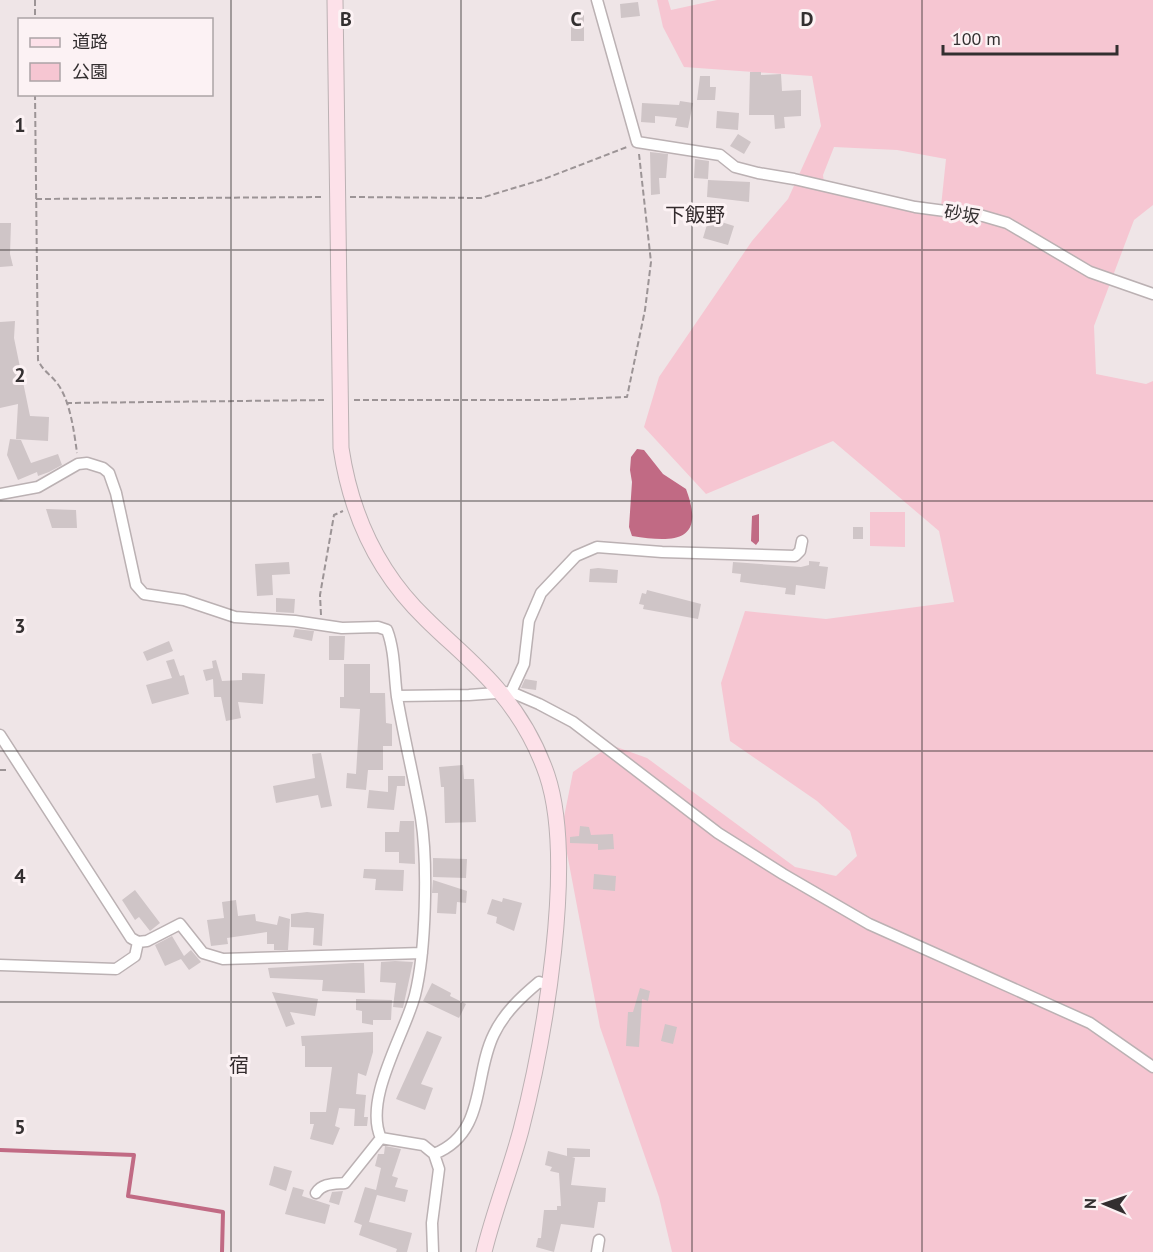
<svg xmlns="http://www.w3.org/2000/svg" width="1153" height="1252" font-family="'PT Sans','Noto Sans JP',sans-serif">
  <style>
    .green { fill: #f6c6d2; fill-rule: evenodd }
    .water { fill: #c16a84 }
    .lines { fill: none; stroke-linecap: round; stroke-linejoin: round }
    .stream { stroke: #c16a84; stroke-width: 4 }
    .building { fill: #cfc5c7 }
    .street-casing { stroke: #bbb1b3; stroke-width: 13 }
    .secondary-casing { stroke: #bbb1b3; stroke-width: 17 }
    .path { stroke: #9c9496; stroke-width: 2; stroke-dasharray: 6 3; stroke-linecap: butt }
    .street { stroke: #fff; stroke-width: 10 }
    .secondary { stroke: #fde1e9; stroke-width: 15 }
    .grid { fill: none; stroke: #332f30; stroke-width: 1.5; stroke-opacity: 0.55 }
    .labels { text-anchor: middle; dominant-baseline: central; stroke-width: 6; stroke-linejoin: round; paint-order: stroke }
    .street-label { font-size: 18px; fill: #332f30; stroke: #fcf2f4 }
    .neighbourhood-label { font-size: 20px; fill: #342c2e; stroke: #fcf2f4 }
    .grid-label { font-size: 20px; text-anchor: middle; font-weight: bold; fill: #332f30; stroke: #fcf2f4; stroke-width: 6; stroke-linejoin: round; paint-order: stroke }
  </style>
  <rect width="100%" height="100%" fill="#efe5e7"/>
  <path class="green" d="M657,0H668L671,10L717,0H1153V205L1134,220L1094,326L1096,374L1146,384L1153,381V1252H672L659,1197L600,1027L562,827L573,772L611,745L647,758L795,867L836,876L857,856L850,831L817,801L730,741L721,683L745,611L826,619L954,602L939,531L833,441L706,494L644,427L659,377L752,241L788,199L821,126L812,76L684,67L663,27ZM834,147L897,150L946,159L940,216L825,192L823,175Z
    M870,512H905V547L870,546Z"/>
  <path class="water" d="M637,449L644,450L663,474L686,489C706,542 675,543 632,536L629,527L632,482L630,470L631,457Z
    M759,514V541L756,545L751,541L752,516Z"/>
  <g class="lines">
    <path class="stream" d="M0,1150L134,1155L128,1196L223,1212L222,1252"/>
  </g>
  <path class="building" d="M638,2L640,16L621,18L620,4Z
    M571,15H584V41H571Z
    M750,72H761V75L781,74L782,91L801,90V116L784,117L785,128L775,129L774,115H749Z
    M700,76H710V87H716L715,100H697Z
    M680,101L693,103L688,128L675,126L677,118L655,116V123L641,122L642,103L679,105Z
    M717,111L739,113L738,130L716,128Z
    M738,134L751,142L744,154L730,146Z
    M650,152L668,154L666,178H659L660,194L651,195Z
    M695,159L709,161L708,179L694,178Z
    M708,180L750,182L749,202L707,197Z
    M709,218L734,226L728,245L703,238Z
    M0,223H11L10,254L13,266L0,267Z
    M15,321L14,338L30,416L49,417L48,441L16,439L18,404L0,408V322Z
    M10,439L21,440L31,463L58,454L62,465L49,472L38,476L37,472L18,480L7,455Z
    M46,509L76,510L77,528H52Z
    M853,527H863V539H853Z
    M809,561L820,562L819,566L828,567L825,589L796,585L795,595L785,594L786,588L740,582L741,574L732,573L733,562L801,567L809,565Z
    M289,562L290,574L272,575L273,595L257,596L255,564Z
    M598,568L618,570L617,583L589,582L590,569Z
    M647,590L701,604L698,619L643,609L644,605L639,604L642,593L646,594Z
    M276,598L295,599L294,613L276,612Z
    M295,629L314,631L312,641L293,637Z
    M329,636H345L344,660H329Z
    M169,641L173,651L147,661L143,652Z
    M174,659L180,676L184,675L189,694L152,704L146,685L172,678L166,661Z
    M216,660L222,681L242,680V673L265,674L263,704L238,702L241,718L226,721L221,697H214L213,679L206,681L203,670L213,668L212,661Z
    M344,664H370V693H385L386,723L392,724V746H383V770H368L366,790L346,788L347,773L356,774L360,709L340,708V697H344Z
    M525,679L537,681L536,690L521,688Z
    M321,753L332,806L321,808L318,795L276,803L273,786L315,778L312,754Z
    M463,765L464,779H474L476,822L445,823L444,787H441L439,767Z
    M388,776H405V786H397L394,810L367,808L369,790L388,792Z
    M400,821H414L415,864L399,863V852H385V832H399Z
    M580,826L589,827L591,835L613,834L614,849L598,850V844L570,843V837L579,836Z
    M433,858L467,859L466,878L433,877Z
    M364,869L404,870L403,891L375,890L376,879L363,878Z
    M594,874L616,876L615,891L593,889Z
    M433,880L467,891L466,903L457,902L456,914L437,913L438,893H432Z
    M135,890L160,923L150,931L139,917L135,920L122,900Z
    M503,898L522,903L514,931L496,923L497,917L487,914L492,899L502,902Z
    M236,900L238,916L255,914L256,921L277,925L279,916L290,919L288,950H274V944H267V932L227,938L228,944L211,946L207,920L224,918L222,902Z
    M307,912L324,914L322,946L313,945L314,928L291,927V914Z
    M172,936L184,956L191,950L201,962L189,970L181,959L165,966L155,945Z
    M395,961L413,962L403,1008L393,1007L396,983L380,982L381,962Z
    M353,963H364L365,993L322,991L323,980L270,978L268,968Z
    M432,983L451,993L450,996L466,1004L459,1018L423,1001Z
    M640,988L650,991L648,1001L642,999L639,1047L626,1046L628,1012H633Z
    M272,992L318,999L315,1016L290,1012L295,1024L286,1027Z
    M356,999L392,1000L391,1020H373V1025L362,1023V1011L356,1010Z
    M665,1024L677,1027L673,1044L661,1041Z
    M427,1031L442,1037L421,1084L433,1088L425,1110L396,1099Z
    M373,1032V1052L366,1076L358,1073L356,1094L366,1095L364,1117H368L367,1126H354L355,1109L339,1108L335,1126L340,1128L333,1145L310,1139L314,1124H310V1112H326L332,1067H305V1046H302L301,1036Z
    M385,1146L401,1149L392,1176L398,1178L395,1187L408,1190L405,1202L377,1195L369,1222L412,1233L407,1252H396L397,1249L359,1235L362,1225L354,1222L365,1187L376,1190L381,1168L375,1166L378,1154H384Z
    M567,1148L590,1149V1157H572L575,1158L571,1185L606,1188L605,1202H598L594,1228L561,1224L554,1252L536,1247L538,1238H541L544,1210H557V1206H561L559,1173L550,1171L552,1167L545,1165L548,1151L567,1156Z
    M274,1166L292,1171L286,1191L269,1185Z
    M293,1187L304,1190L302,1196L330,1205L325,1224L285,1214Z
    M343,1191L339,1205L329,1202L332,1192Z"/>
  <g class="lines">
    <defs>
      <path id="street" d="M597,0L637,142L720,155L735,167L758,173L794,179L915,207L983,216L1007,223L1090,272L1153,294
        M0,494L38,487L78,464L87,463L103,468L109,473L116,493L136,585L144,594L184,600L235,617L295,621L342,628L378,627L387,630C395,651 394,675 397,697C404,738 414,778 421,818C428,863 426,951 415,995C405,1034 363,1099 381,1138L423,1145L434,1154L439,1169L432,1223L433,1252
        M511,692L524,664L529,621L541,593L576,556L597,547L662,552L795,556L800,551L802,541
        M397,696L469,695L511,692L539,704L573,722L718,833L783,874L869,924L1090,1023L1153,1067
        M0,735L131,938L138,942L147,941L180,924L203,953L223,959L422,953
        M0,965L116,969L135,956L138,942
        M434,1154C487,1133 473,1076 494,1034C504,1013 521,997 539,982L549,985
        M316,1193C322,1183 334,1184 345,1183L381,1138
        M597,1252L599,1240"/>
      <path id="secondary" d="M335,0L341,448C351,515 377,572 426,619C450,643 479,666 500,692C520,716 537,746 547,775C576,862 544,1041 521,1130C510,1171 494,1211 484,1252"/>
    </defs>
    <use href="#street" class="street-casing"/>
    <use href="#secondary" class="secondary-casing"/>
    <path class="path" d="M35,0V20
      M35,94L38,360C43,371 50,374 57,383C70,400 74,431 77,453
      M350,197L481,198L544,179L627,147
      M36,199L324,197
      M354,400H553L627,397L645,310L651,262L639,154
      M66,403L327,400
      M321,615L320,595L334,515L343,511
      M0,770H9"/>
    <use href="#street" class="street"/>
    <use href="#secondary" class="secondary"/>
  </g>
  <path class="grid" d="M231,0V1252M461,0V1252M692,0V1252M922,0V1252M0,250H1153M0,501H1153M0,751H1153M0,1002H1153"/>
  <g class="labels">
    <g class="street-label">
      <text transform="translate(962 214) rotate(9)">砂坂</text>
    </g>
    <g class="neighbourhood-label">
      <text x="695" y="215">下飯野</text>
      <text x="239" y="1065">宿</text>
    </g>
  </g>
  <g class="grid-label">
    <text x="346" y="26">B</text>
    <text x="576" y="26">C</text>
    <text x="807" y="26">D</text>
    <text x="20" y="132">1</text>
    <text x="20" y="382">2</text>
    <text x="20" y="633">3</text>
    <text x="20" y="883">4</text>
    <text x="20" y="1134">5</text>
  </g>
  <rect x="18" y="18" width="195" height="78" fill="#fcf2f4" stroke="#aca4a6" stroke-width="1.5"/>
  <rect x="30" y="38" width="30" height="9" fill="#fde1e9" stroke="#aca4a6" stroke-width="1.5"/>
  <text x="72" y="48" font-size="18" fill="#332f30">道路</text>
  <rect x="30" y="63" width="30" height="18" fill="#f6c6d2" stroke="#aca4a6" stroke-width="1.5"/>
  <text x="72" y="78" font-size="18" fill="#332f30">公園</text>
  <g transform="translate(1105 1204) rotate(272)" stroke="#fcf2f4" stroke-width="4.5" paint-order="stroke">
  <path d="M0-4.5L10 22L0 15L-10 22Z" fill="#332f30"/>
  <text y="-9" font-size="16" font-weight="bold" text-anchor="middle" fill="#332f30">N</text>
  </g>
  <path d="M943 45v9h174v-9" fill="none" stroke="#332f30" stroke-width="3"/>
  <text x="952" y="45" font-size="18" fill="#332f30" stroke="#fcf2f4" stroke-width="4.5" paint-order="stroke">100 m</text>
</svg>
